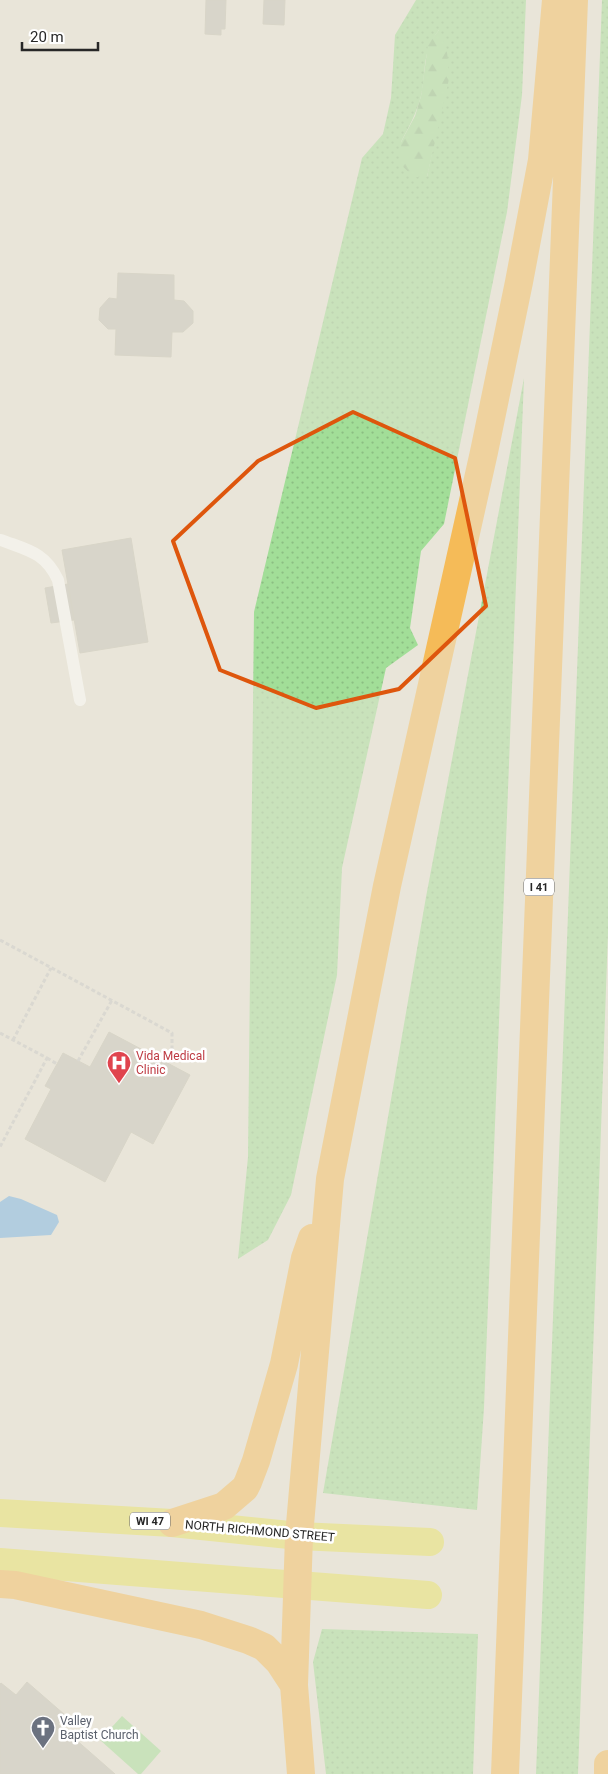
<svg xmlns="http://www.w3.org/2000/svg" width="608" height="1774" font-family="Roboto,sans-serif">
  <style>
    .grass { fill: url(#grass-dots); fill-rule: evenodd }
    .forest { fill: url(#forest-firs) }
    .park { fill: #a2de98 }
    .water { fill: #70b0e7 }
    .building { fill: #c4c2b9; stroke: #c4c1b3 }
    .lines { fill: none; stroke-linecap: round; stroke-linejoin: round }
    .path { stroke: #c7c7c7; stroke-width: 3; stroke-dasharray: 4 2.5; stroke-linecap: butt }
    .lane { stroke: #fff; stroke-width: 12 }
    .primary { stroke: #e8e35f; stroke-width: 28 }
    .highway { stroke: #f5bb58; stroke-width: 28 }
    .marked { fill: none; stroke: #de560d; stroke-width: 4; stroke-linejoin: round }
    .labels { text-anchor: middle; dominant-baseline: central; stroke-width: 5; stroke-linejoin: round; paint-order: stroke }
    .shield { fill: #fff; stroke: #686868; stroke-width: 1 }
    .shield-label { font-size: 11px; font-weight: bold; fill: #272727 }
    .health-label { font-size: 12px; fill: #be3a42; stroke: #fff; text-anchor: start }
    .street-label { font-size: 12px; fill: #272727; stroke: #fff }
    .worship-label { font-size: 12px; fill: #5b616d; stroke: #fff; text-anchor: start }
  </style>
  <defs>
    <pattern id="grass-dots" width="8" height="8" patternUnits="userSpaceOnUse" patternTransform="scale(1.25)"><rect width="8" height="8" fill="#a2de98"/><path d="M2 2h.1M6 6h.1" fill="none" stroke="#8cbe83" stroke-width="1.8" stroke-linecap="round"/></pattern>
    <pattern id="forest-firs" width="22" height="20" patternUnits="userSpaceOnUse" patternTransform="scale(1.25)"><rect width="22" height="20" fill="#a2de98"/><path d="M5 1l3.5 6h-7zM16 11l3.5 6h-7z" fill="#8cbe83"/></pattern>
  </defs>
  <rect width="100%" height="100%" fill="#e9e5d9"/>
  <path class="grass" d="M416,0H526L522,95L507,212L444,524L421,551L410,628L418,645L386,668L342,868L337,975L291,1195L268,1240L238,1259L248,1157L254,612L362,158L383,134L391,98L395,35ZM439,30L435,138L427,177L401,142C409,127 417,112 421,96C427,69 421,53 439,30Z
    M602,0H608V933L578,1774H536Z
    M524,378L484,1408L477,1510L323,1493L426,897Z
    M322,1629L478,1634L473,1774H326L313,1662Z"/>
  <path class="forest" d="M439,30L447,50L449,79L427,177H414L400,164L401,142L415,116L421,96L428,44Z"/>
  <path class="park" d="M122,1716L161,1751L141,1774H138L100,1740Z"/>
  <path class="water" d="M9,1196L21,1199L57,1215L59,1222L51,1235L0,1238V1202Z"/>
  <path class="building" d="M206,0H226L225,29H221V35L205,34Z
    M264,0H285L284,25L263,24Z
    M118,273L174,275V300L184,301L193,311V323L183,332H172L171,357L115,355L116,329H108L99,320L100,308L109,298L117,299Z
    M131,538L148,642L80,653L62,550Z
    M68,584L74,620L51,623L45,588Z
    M109,1032L190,1075L153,1144L131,1132L105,1182L25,1139L51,1089L45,1086L63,1053L90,1067Z
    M27,1682L65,1715L58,1724L115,1774H0V1684L1,1683L16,1695Z"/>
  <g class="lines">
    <path class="path" d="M0,940L172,1033V1065
      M0,1033L47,1058L0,1147
      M13,1040L51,968
      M47,1058L57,1064
      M78,1061L112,1000"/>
    <path class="lane" d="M1,540C27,550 45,552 58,580L80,700"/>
    <path class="primary" d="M0,1513L172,1523L299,1536L430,1542
      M0,1562L428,1595"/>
    <path class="highway" d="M172,1523L224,1506L245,1488L248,1482L256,1461L284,1364L305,1258L312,1238
      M0,1584L15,1585L201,1625L248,1640L264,1647L279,1662L294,1685
      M301,1774L294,1685L299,1536L330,1179L387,886L484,452L519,282L542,160L556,0
      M505,1774L574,0
      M608,1774V1764"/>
  </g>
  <path d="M0 0H608V1774H0ZM353,412L455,458L486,606L399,689L316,708L220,670L173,541L258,461Z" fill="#e9e5d9" fill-opacity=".55" fill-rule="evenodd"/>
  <path class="marked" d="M353,412L455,458L486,606L399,689L316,708L220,670L173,541L258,461Z"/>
  <defs>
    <symbol id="hospital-pin" viewBox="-11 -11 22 30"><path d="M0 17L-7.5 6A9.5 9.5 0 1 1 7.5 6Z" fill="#e0444e" stroke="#fff"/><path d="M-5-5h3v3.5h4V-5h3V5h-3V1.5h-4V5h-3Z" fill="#fff"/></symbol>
    <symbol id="church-pin" viewBox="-11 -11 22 30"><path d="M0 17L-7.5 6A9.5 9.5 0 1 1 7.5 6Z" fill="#6b7280" stroke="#fff"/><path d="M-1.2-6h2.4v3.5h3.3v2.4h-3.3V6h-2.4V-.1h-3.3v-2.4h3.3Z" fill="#fff"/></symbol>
  </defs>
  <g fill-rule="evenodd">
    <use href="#hospital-pin" x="105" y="1049" width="28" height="38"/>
    <use href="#church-pin" x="29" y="1714" width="28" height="38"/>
  </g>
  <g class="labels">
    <g class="shield">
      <rect x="524" y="878.5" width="30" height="17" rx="4"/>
      <rect x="130" y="1512.5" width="40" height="17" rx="4"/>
    </g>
    <g class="shield-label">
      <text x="539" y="887">I 41</text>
      <text x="150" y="1521">WI 47</text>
    </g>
    <g class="health-label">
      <text x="136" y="1056">Vida Medical<tspan x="136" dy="14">Clinic</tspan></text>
    </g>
    <g class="street-label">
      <text transform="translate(260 1531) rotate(5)">NORTH RICHMOND STREET</text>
    </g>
    <g class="worship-label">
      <text x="60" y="1721">Valley<tspan x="60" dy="14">Baptist Church</tspan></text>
    </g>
  </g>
  <path d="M22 42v8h76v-8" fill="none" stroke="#272727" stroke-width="2.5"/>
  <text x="30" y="42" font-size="15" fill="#272727" stroke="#ffffff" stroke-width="4" paint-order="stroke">20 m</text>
</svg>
